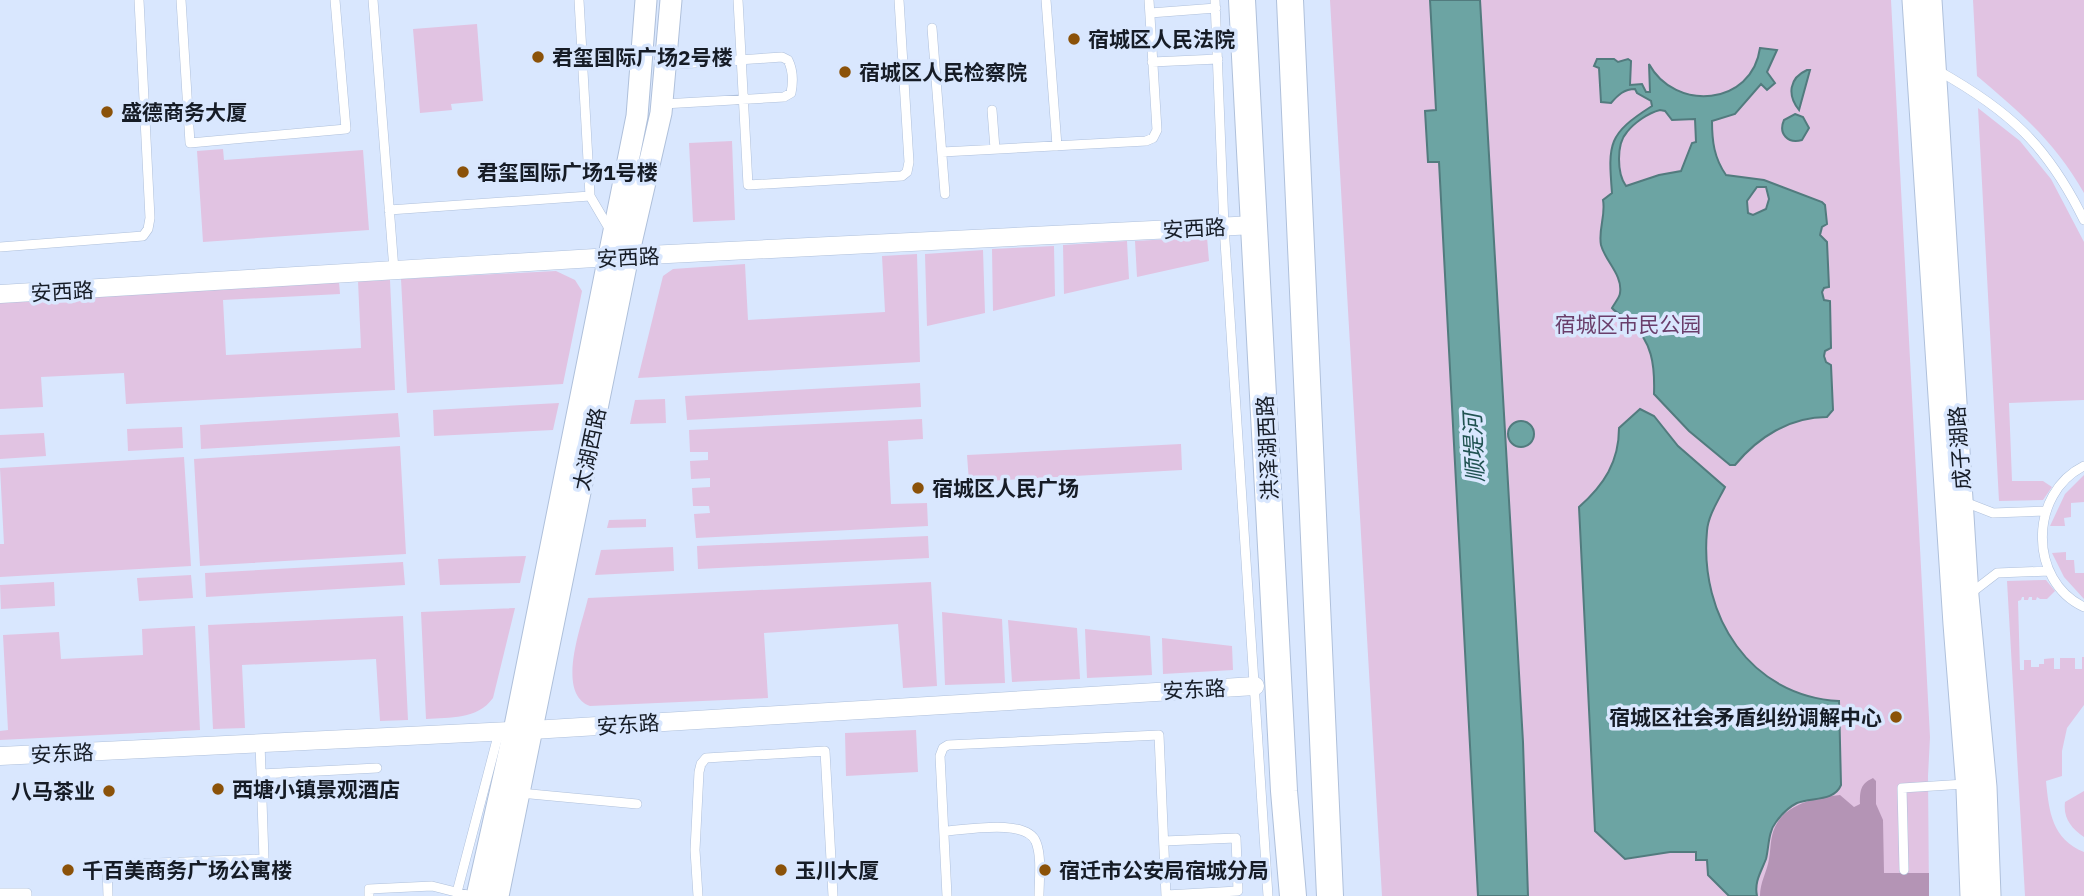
<svg xmlns="http://www.w3.org/2000/svg" width="2084" height="896" font-family="'IBM Plex Sans','Noto Sans SC',sans-serif">
  <style>
    .green { fill: #e1c3e2 }
    .forest { fill: #b494b5 }
    .water { fill: #6ca4a3; stroke: #527b7e; stroke-width: 2; fill-rule: evenodd }
    .lines { fill: none; stroke-linecap: round; stroke-linejoin: round }
    .service-casing { stroke: #afc0db; stroke-width: 10 }
    .minor-casing { stroke: #afc0db; stroke-width: 19 }
    .tertiary-casing { stroke: #afc0db; stroke-width: 23 }
    .primary-casing { stroke: #afc0db; stroke-width: 28 }
    .service { stroke: #fff; stroke-width: 9 }
    .minor { stroke: #fff; stroke-width: 18 }
    .tertiary { stroke: #fff; stroke-width: 21 }
    .primary { stroke: #fff; stroke-width: 26 }
    .poi-dot { fill: #8b5209; stroke: #d9e7fe; stroke-width: 2.5 }
    .labels { text-anchor: middle; dominant-baseline: central; stroke-width: 7; stroke-linejoin: round; paint-order: stroke }
    .poi-label { font-size: 21px; font-weight: bold; fill: #161c26; stroke: #d9e7fe; text-anchor: start }
    .street-label { font-size: 21px; fill: #161c26; stroke: #d9e7fe }
    .park-label { font-size: 21px; fill: #6a3e6b; stroke: #d9e7fe }
    .water-label { font-size: 23px; font-style: italic; fill: #215352; stroke: #d9e7fe }
  </style>
  <rect width="100%" height="100%" fill="#d9e7fe"/>
  <path class="green" d="M1330,0H1891L1930,737L1928,776L1929,896H1382Z
    M1973,0H2084V193C2055,142 2021,113 1977,76Z
    M477,24L483,101L451,104L452,110L420,113L413,29Z
    M1978,108L2020,141L2051,179L2084,242V400L2009,403L2012,481H2043L2052,487L2043,500L1999,501Z
    M732,141L735,220L693,222L689,143Z
    M223,149L224,160L363,150L369,230L203,242L197,151Z
    M1207,237L1209,261L1137,277L1135,241Z
    M1127,241L1129,279L1064,294L1063,245Z
    M1054,246L1055,296L993,311L992,249Z
    M983,250L985,313L927,326L925,254Z
    M917,254L920,362L638,378L663,276L673,269L745,264L748,320L885,312L882,256Z
    M556,271L575,280L582,291L563,384L407,393L401,279Z
    M390,280L395,390L126,404L124,373L41,377L43,407L0,409V301L339,282L340,294L223,300L226,355L361,348L358,281Z
    M920,383L921,407L687,420L685,396Z
    M665,399L666,423L630,424L635,400Z
    M559,403L553,430L434,436L433,410Z
    M398,413L400,437L201,449L200,425Z
    M922,419L923,439L888,441L891,504L927,503L928,526L696,538L694,514L710,513L709,506H693L692,488L710,487V478L691,479L690,461L708,460V452H690L689,430Z
    M182,427L183,448L128,451L127,429Z
    M44,433L46,456L0,459V435Z
    M1181,444L1182,470L969,482L967,455Z
    M400,446L406,554L200,566L194,459Z
    M184,457L191,566L0,577V544H4L0,468Z
    M2084,475V502L2071,503V517L2064,518L2065,526H2050L2065,494Z
    M646,519V527L607,528L609,520Z
    M928,536L929,558L698,569L697,546Z
    M673,547L674,571L595,575L601,550Z
    M2066,552V560H2074L2075,573H2084V599L2064,577L2052,553Z
    M526,556L520,583L440,585L438,559Z
    M403,562L405,585L206,597L205,573Z
    M191,575L193,598L139,601L137,578Z
    M2046,580L2055,591L2047,599H2040L2037,597L2036,600H2032V597H2029L2028,600H2024V597H2022L2021,600L2018,601L2020,670H2024V660H2031V667H2039V664H2044V659L2054,658V669H2060V658H2075V669H2082V657H2084V705L2067,728L2062,751V776L2046,781C2049,812 2052,839 2084,852V896H2025L2007,581Z
    M54,582L55,606L1,609L0,585Z
    M931,582L937,686L903,688L898,624L764,633L768,698L590,706C555,693 582,625 588,598Z
    M515,608L493,698C477,720 450,717 426,719L421,612Z
    M942,612L1002,619L1005,683L945,685Z
    M403,616L408,720L380,721L376,659L242,665L245,728L213,729L208,625Z
    M1008,620L1077,628L1080,679L1012,682Z
    M195,626L200,730L0,740V731L8,730L3,635L59,632L61,659L143,655L142,629Z
    M1085,629L1150,636L1152,675L1087,678Z
    M1162,638L1232,646L1233,670L1163,674Z
    M916,730L918,772L846,776L845,733Z
    M2084,791V837C2071,828 2063,818 2065,802Z"/>
  <path class="forest" d="M1873,778L1876,781V804L1883,820L1884,873H1929V896H1760C1760,882 1767,872 1769,859C1771,848 1770,838 1775,827C1785,804 1817,797 1840,795L1854,807L1860,804C1860,791 1860,784 1873,778Z"/>
  <path class="water" d="M1430,0H1480L1523,742L1528,896H1478L1439,162H1428L1425,111L1436,110Z
    M1760,48L1777,50L1767,72L1775,83L1767,90L1761,84L1735,114L1712,121C1712,141 1714,158 1726,175L1764,180L1822,202L1825,205L1827,224L1822,227L1820,235L1827,242L1829,287L1824,288L1822,292L1824,300L1830,301L1831,348L1825,351L1824,356L1826,362L1831,365L1833,410L1827,417C1790,417 1758,437 1735,465H1730L1689,431L1654,394C1655,364 1652,342 1630,321C1624,316 1617,314 1612,308C1614,304 1620,297 1620,293C1623,275 1605,261 1601,245C1598,230 1606,215 1603,200L1612,193C1608,143 1608,134 1652,106L1651,101L1637,93L1635,89C1624,89 1618,95 1611,103L1601,102L1599,68L1594,66L1597,59H1614L1618,62L1628,59L1631,61L1630,85L1642,84L1646,92H1650L1649,64C1675,112 1752,106 1760,48ZM1660,110L1665,111L1672,120L1695,119L1696,142L1692,143L1681,171L1659,175L1626,186C1617,174 1616,144 1627,132C1634,123 1648,113 1660,110ZM1757,187H1766L1769,199L1766,209L1753,215L1748,213L1747,201Z
    M1807,70H1810L1799,110C1787,95 1789,78 1807,70Z
    M1795,114L1803,117L1809,128L1802,140C1788,144 1778,134 1784,120Z
    M1640,409L1654,416L1678,446L1725,487C1718,501 1708,516 1707,531C1699,616 1750,696 1839,701L1841,785C1834,802 1811,797 1797,803C1789,807 1781,815 1776,822C1768,832 1769,847 1766,859C1761,872 1754,882 1757,896H1729L1708,875L1707,860H1696V852H1670L1625,859L1595,831L1579,507C1604,485 1619,462 1619,428Z
    M1508 434a13 13 0 1 1 26 0a13 13 0 1 1-26 0Z"/>
  <g class="lines">
    <defs>
      <path id="service" d="M181,0L190,143L346,129L335,0
        M373,0L394,270
        M579,0L590,196L610,230
        M738,0L748,185L902,176L907,172L909,162L899,0
        M1046,0L1057,146
        M1215,0L1224,226L1268,896
        M1150,13L1216,8
        M932,28L945,194
        M1152,62L1218,59
        M1937,70C2010,111 2047,145 2084,220
        M663,104L784,97L791,93C793,83 793,70 788,60L782,57L665,65
        M992,110L995,149
        M942,152L1146,141L1153,138L1157,130L1149,0
        M389,210L590,196
        M0,247L143,236L148,229L150,218L139,0
        M2084,466C2029,493 2028,581 2084,607
        M1962,501L1993,513L2045,511
        M1971,593L1997,573L2049,571
        M261,774L377,768
        M520,793L637,804
        M944,831C965,830 1027,818 1036,842C1042,857 1039,880 1039,896
        M1164,841L1236,838L1238,891L1166,895
        M1904,870L1902,788L1965,784
        M0,893H27V896
        M108,896L107,865L264,859L260,743
        M369,896V889L432,886L472,896
        M456,896L499,732
        M698,896L695,850L699,772L701,764L706,758L825,751L833,896
        M947,896L940,756L943,748L948,745L1159,735L1166,896"/>
      <path id="minor" d="M0,294L628,256L1255,225
        M0,756L532,730L1255,686"/>
      <path id="tertiary" d="M1913,0L1954,624L1967,789L1971,896
        M1931,0L1968,596L1986,787L1990,896
        M477,896L514,731L637,116L646,0
        M498,896L628,256L661,113L671,0"/>
      <path id="primary" d="M1242,0L1284,791L1293,896
        M1290,0L1330,896"/>
    </defs>
    <use href="#service" class="service-casing"/>
    <use href="#minor" class="minor-casing"/>
    <use href="#tertiary" class="tertiary-casing"/>
    <use href="#primary" class="primary-casing"/>
    <use href="#service" class="service"/>
    <use href="#minor" class="minor"/>
    <use href="#tertiary" class="tertiary"/>
    <use href="#primary" class="primary"/>
  </g>
  <g class="poi-dot">
    <circle cx="1074" cy="39" r="7"/>
    <circle cx="538" cy="57" r="7"/>
    <circle cx="845" cy="72" r="7"/>
    <circle cx="107" cy="112" r="7"/>
    <circle cx="463" cy="172" r="7"/>
    <circle cx="918" cy="488" r="7"/>
    <circle cx="1896" cy="717" r="7"/>
    <circle cx="218" cy="789" r="7"/>
    <circle cx="109" cy="791" r="7"/>
    <circle cx="68" cy="870" r="7"/>
    <circle cx="781" cy="870" r="7"/>
    <circle cx="1045" cy="870" r="7"/>
  </g>
  <g class="labels">
    <g class="poi-label">
      <text x="1088" y="39">宿城区人民法院</text>
      <text x="552" y="57">君玺国际广场2号楼</text>
      <text x="859" y="72">宿城区人民检察院</text>
      <text x="121" y="112">盛德商务大厦</text>
      <text x="477" y="172">君玺国际广场1号楼</text>
      <text x="932" y="488">宿城区人民广场</text>
      <text x="1882" y="717" text-anchor="end">宿城区社会矛盾纠纷调解中心</text>
      <text x="232" y="789">西塘小镇景观酒店</text>
      <text x="95" y="791" text-anchor="end">八马茶业</text>
      <text x="82" y="870">千百美商务广场公寓楼</text>
      <text x="795" y="870">玉川大厦</text>
      <text x="1059" y="870">宿迁市公安局宿城分局</text>
    </g>
    <g class="street-label">
      <text transform="translate(1194 228) rotate(-3)">安西路</text>
      <text transform="translate(628 257) rotate(-3)">安西路</text>
      <text transform="translate(62 291) rotate(-3)">安西路</text>
      <text transform="translate(1267 448) rotate(-93)">洪泽湖西路</text>
      <text transform="translate(1959 448) rotate(-94)">成子湖路</text>
      <text transform="translate(589 449) rotate(-78)">太湖西路</text>
      <text transform="translate(1194 689) rotate(-3)">安东路</text>
      <text transform="translate(628 724) rotate(-4)">安东路</text>
      <text transform="translate(62 753) rotate(-3)">安东路</text>
    </g>
    <g class="park-label">
      <text x="1628" y="324">宿城区市民公园</text>
    </g>
    <g class="water-label">
      <text transform="translate(1473 448) rotate(-93)">顺堤河</text>
    </g>
  </g>
</svg>
